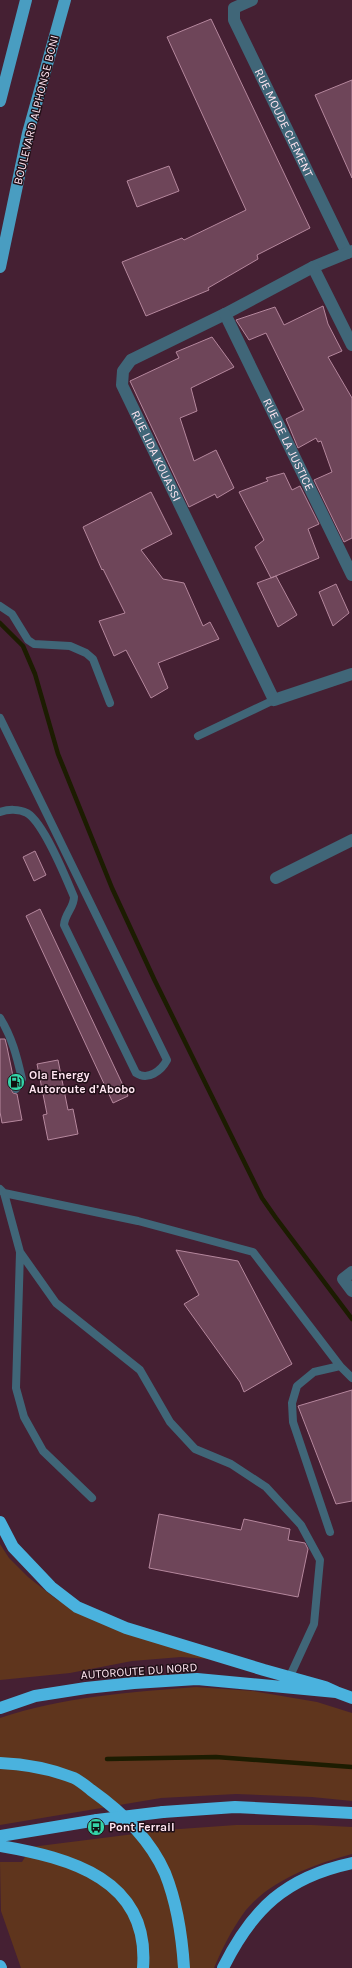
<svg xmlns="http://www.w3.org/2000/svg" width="352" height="1968" font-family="Karla,sans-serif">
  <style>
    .green { fill: #5f351d }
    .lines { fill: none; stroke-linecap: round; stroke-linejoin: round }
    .stream { stroke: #1c1c01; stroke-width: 4.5 }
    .building { fill: #6e4559; stroke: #b5879d }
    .lane { stroke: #406678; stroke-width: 8 }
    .street { stroke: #406678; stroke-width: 12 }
    .primary { stroke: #499dc1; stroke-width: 12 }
    .highway { stroke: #4ab2de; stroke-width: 12 }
    .highway-bridge { stroke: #4ab2de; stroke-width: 12 }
    .labels { text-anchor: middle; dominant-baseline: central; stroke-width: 3; stroke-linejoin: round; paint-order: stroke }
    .street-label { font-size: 12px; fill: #ffe5f1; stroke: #211018 }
    .poi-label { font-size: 12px; font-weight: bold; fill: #ffe5f1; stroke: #211018; text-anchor: start }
  </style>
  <rect width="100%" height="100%" fill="#452033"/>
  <path class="green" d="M0,1544L9,1558L28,1577L56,1599L85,1615L224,1660L181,1657L132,1661L70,1673L0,1680Z
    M196,1687L253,1691L317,1702L352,1713V1801L312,1797L236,1794L161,1798L0,1825V1718C63,1697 130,1692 196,1687Z
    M236,1825H312L352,1827V1854C315,1864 267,1881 243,1914C231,1931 222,1949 214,1968H21L1,1911L0,1862H22L31,1847L166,1830Z"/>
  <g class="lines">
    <path class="stream" d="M0,623L23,646L35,674L58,754L112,888L154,979L262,1198L276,1218L352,1319
      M107,1759L216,1757L352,1767"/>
  </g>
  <path class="building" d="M211,19L310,228L257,255L258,259L208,288L209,290L146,316L122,262L182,238L184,240L246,210L167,37Z
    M352,80V178L315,95Z
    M169,166L179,191L137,207L127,181Z
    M323,306L328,324L342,351L328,357L352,398V538L344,542L314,480L332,472L321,441L318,442L316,438L298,448L286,419L304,410L266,333L249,340L236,320L275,307L284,325Z
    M212,337L234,367L191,388L197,411L180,418L194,461L216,450L234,488L217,498L215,494L189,507L130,381L179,358L176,352Z
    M284,473L292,490L300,486L319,524L308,529L319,558L271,578L255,547L264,540L239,492L268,481L266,478Z
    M151,492L172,534L141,550L163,579L184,583L203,626L210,622L219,639L158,663L168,688L151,698L126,650L114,656L99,621L125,613L103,569L102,570L83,527Z
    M276,576L297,615L278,627L257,583Z
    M336,584L349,613L333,626L319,592Z
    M35,851L46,875L34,881L23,857Z
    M40,909L128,1096L113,1103L26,916Z
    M0,1039H5L7,1047L14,1081L11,1089L13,1093L17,1094L22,1120L2,1123L0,1112Z
    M58,1060L68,1110L73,1109L78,1134L48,1140L43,1115L47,1114L37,1064Z
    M176,1250L238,1261L292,1364L244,1392L240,1382L184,1304L199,1295Z
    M352,1390V1501L336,1504L298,1406Z
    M159,1514L241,1530L244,1519L290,1529L288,1540L305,1543L308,1549L298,1597L149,1568Z"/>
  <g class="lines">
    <path class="lane" d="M0,606L12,614L28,640L34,644L70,646L86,653L93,659L110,703
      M0,718L167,1060C161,1071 148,1081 136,1073L64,925C65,913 74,908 74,897C66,878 44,823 27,813C19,809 8,809 0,812
      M198,736L274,700
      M0,1018C12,1037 17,1057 22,1079L16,1089
      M0,1189L4,1193L20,1252L56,1303L140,1370L170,1422L195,1449L231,1464L266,1487L301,1525L320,1560L314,1624L290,1676
      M4,1193L138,1221L253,1252L340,1366L352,1378
      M20,1252L16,1388L24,1417L43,1451L92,1498
      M330,1532L293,1422L292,1403L297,1386L314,1372L340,1366"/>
    <g class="street">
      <path id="s1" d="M252,0L234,8V20L347,253"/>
      <path id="s2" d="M352,251L313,267L225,314L131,360L123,371L122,385L274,700L352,674"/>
      <path d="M313,267L352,345"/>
      <path id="s3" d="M225,314L352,575"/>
      <path d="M276,878L352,840"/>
      <path d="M352,1272L343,1279L352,1291"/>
    </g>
    <path class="primary" d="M0,101L26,0
      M0,267L28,133L65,0"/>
    <path class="highway" d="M0,1522L13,1547L51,1587L77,1607L126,1628L264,1670L325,1687L336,1692
      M0,1708L35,1696L86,1688L134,1683L197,1679L336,1692L352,1698
      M0,1763C25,1764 51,1769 74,1778C80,1781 86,1786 91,1790C122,1812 150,1839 165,1873C177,1903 182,1936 184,1968
      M163,1812L235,1807L352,1813
      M0,1836L97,1820
      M0,1846C70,1858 150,1879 143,1968
      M0,1966L1,1968
      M223,1968C252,1909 286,1877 352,1863"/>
    <path class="highway-bridge" d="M97,1820L163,1812"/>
  </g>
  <defs>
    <symbol id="fuel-disc" viewBox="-11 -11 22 22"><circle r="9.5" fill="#34d4a8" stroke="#211018"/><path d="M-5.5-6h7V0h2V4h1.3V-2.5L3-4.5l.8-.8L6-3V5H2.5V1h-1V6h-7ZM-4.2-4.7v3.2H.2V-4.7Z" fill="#111"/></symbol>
    <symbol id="bus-disc" viewBox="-11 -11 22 22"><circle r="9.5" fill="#34d4a8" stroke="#211018"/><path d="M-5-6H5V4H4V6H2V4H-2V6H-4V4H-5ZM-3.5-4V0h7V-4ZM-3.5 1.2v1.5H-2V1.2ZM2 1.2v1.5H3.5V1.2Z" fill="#111"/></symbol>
  </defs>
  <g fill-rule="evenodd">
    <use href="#fuel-disc" x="6" y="1072" width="20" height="20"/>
    <use href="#bus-disc" x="86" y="1817" width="20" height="20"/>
  </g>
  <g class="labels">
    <g class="street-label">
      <text transform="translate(36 110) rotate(-76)">BOULEVARD ALPHONSE BONI</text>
      <text stroke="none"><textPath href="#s1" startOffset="146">RUE MOUDE CLEMENT</textPath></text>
      <text stroke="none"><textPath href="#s3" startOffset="145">RUE DE LA JUSTICE</textPath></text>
      <text stroke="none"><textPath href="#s2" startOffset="353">RUE LIDA KOUASSI</textPath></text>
      <text transform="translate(139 1671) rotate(-4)">AUTOROUTE DU NORD</text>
    </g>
    <g class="poi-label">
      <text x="29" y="1075">Ola Energy<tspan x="29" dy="14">Autoroute d’Abobo</tspan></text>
      <text x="109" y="1827">Pont Ferrail</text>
    </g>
  </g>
</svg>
